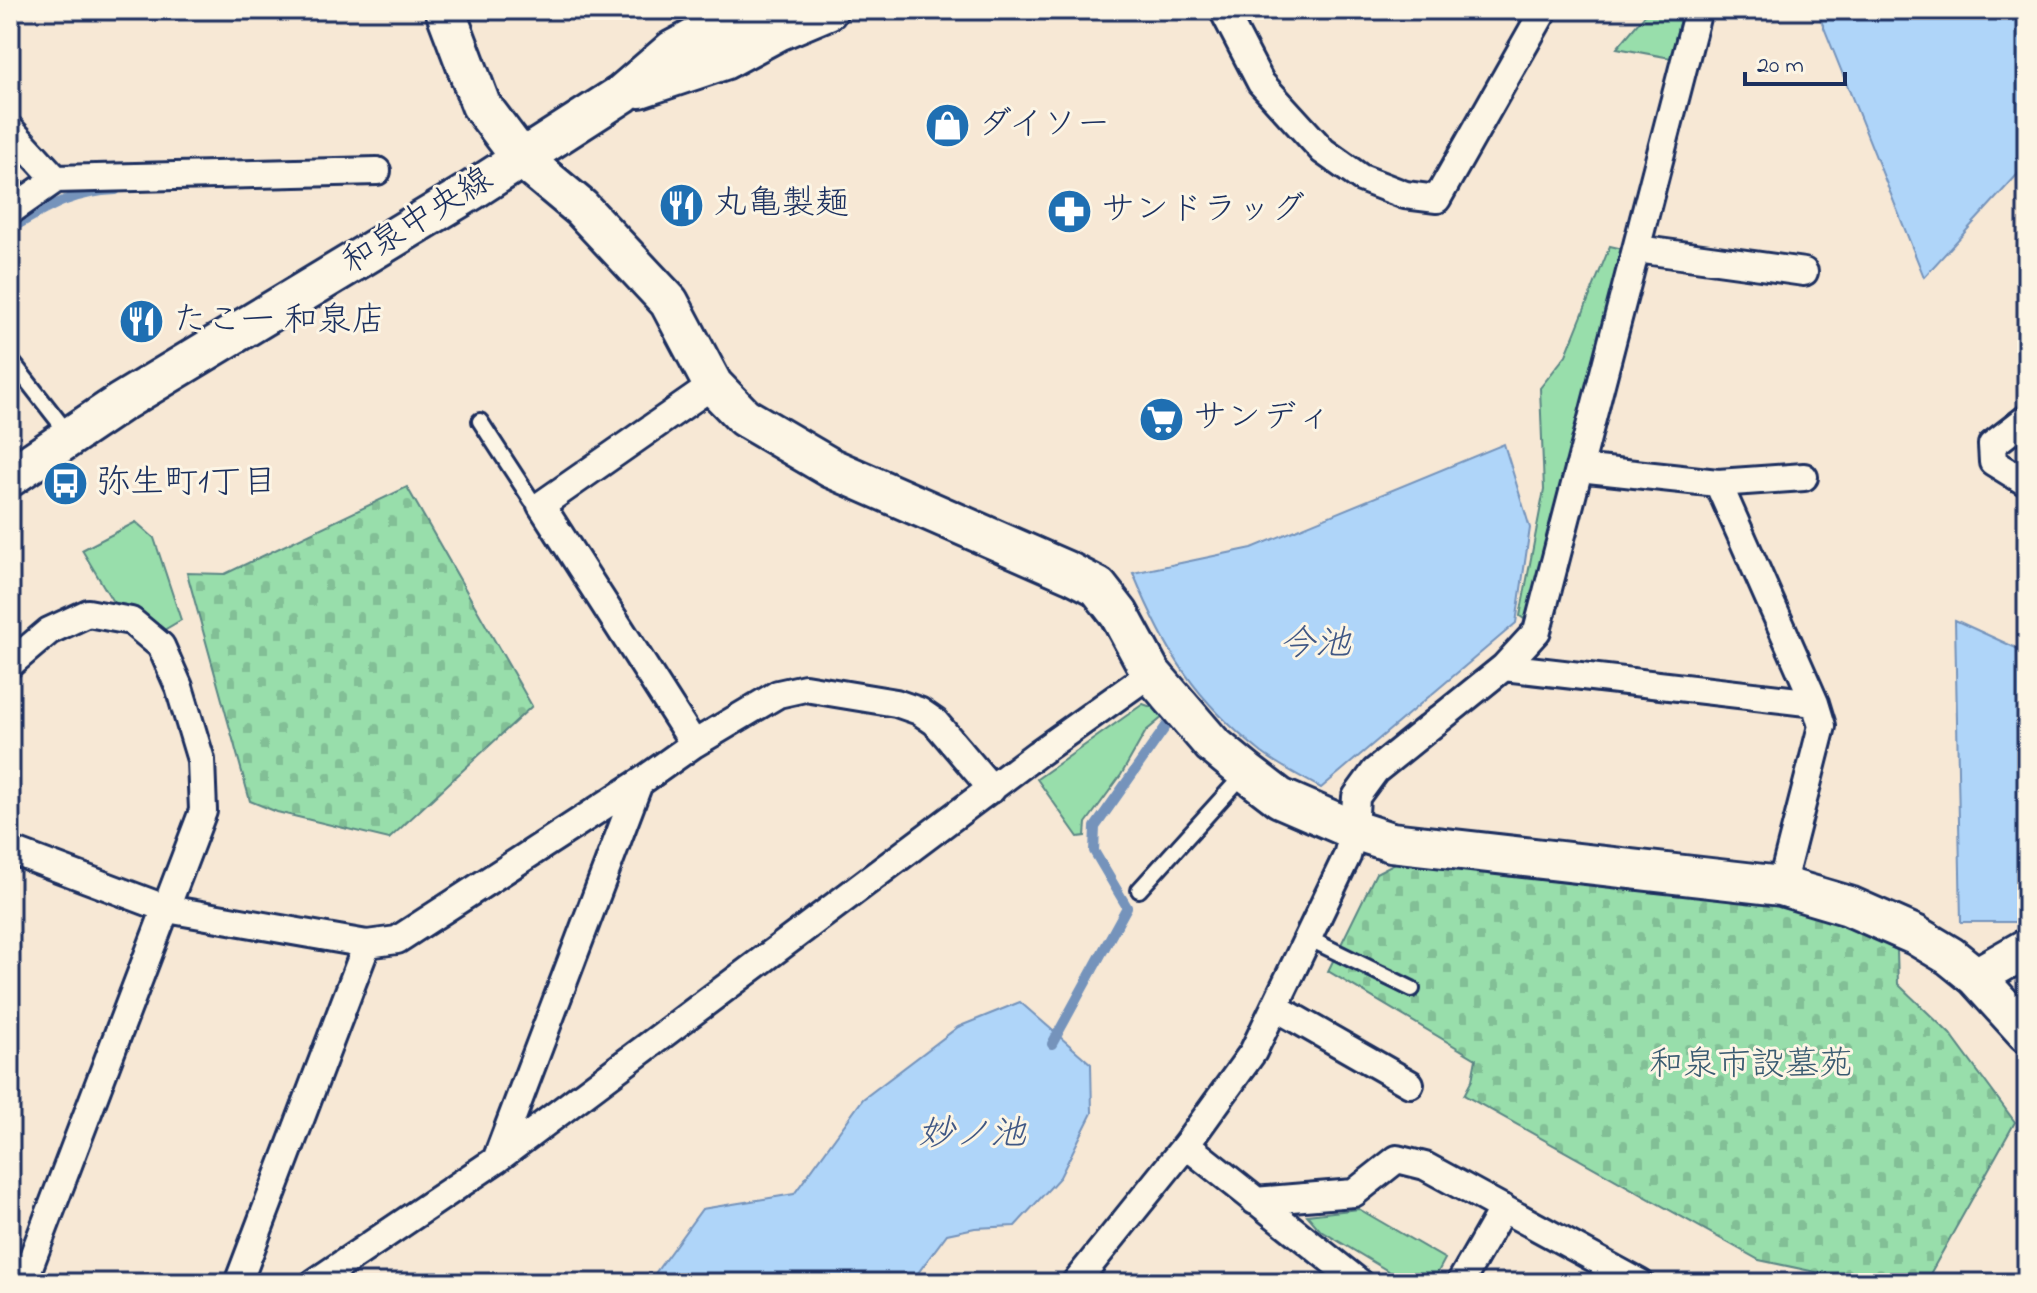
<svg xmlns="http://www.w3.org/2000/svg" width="2037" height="1293" font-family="'Indie Flower','Klee One',sans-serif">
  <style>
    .cemetery { fill: url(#cemetery-stones); stroke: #5a8684; stroke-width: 2 }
    .park { fill: #98deab; stroke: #5a8684; stroke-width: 2 }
    .water { fill: #afd5f9; stroke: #7493bb; stroke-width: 2 }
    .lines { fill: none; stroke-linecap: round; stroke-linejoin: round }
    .stream { stroke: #7493bb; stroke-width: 10 }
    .lane-casing { stroke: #1b2f5e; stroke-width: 20 }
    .street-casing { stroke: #1b2f5e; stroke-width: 32 }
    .secondary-casing { stroke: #1b2f5e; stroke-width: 44 }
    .lane { stroke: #fcf5e5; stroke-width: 14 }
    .street { stroke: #fcf5e5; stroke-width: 26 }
    .secondary { stroke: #fcf5e5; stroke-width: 38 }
    .labels { text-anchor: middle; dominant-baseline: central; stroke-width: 6; stroke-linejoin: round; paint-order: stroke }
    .poi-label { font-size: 34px; fill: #1b2f5e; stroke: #fcf5e5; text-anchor: start }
    .street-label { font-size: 34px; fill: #1b2f5e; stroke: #fcf5e5 }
    .park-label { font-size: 34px; fill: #3a5b71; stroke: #fcf5e5 }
    .water-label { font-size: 36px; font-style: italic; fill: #405885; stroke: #fcf5e5 }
  </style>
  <defs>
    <pattern id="cemetery-stones" width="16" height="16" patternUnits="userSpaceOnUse" patternTransform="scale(2)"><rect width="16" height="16" fill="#98deab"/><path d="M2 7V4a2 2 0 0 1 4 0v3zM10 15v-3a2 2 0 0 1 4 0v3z" fill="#82bf96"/></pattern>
  </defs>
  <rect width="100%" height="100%" fill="#f7e8d5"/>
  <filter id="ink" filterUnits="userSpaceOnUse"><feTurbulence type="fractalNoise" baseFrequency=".0125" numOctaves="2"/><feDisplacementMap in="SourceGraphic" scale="16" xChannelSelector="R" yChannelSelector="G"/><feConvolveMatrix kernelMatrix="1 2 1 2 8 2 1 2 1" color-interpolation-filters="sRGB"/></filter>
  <g filter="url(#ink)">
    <path class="cemetery" d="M407,487L532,706L389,839L277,812L250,801L187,573L225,574Z
      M1397,862L1561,882L1562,877L1789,903L1836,920L1897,950L1898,984L1950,1034L2015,1122L1925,1283H1867L1759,1260L1464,1095L1472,1080L1476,1059L1328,971L1376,873Z"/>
    <path class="park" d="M1649,10H1682L1671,58L1617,48Z
      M1610,246L1623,249L1527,621L1520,616L1544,490L1540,388L1566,355Z
      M136,522L154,538L181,620L164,630C149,616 133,607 113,602L82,550Z
      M1143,704L1160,710L1164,716L1146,731L1121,775L1086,823L1085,836L1078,837L1037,779Z
      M1359,1209L1445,1259L1432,1283H1408L1320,1230L1307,1215Z"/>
    <path class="water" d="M1817,10H2027V164L1924,277Z
      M1504,444L1530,528L1516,623L1321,788C1301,777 1280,766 1262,753C1194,699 1166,652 1133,573L1252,548Z
      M1955,620L2027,653V919L2020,922H1961Z
      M1020,1002L1091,1064L1092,1113L1060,1177L1015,1226L975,1228L947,1234L915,1277L913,1283H648L702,1209L794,1194L863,1099L958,1027Z"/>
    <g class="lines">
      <path class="stream" d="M17,225C52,205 74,192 116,190
        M1052,1044L1127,907L1094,851L1095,827L1169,722"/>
      <defs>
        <path id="lane" d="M10,359L70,436
          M480,421L532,501L541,505
          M1139,890L1245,773
          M1308,938L1412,989"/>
        <path id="street" d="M1223,10L1261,83L1323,151L1361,178L1405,195L1437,199L1544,10
          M10,129L56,179L377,171
          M10,211L56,179
          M1637,249L1804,272
          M2027,418L1992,445L1993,462L2027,483
          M1579,468L1718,483L1804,477
          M1718,483L1815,703L1822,726L1781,886
          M10,664L49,631L88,613L131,621L161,646L179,687L201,760L203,811L23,1283
          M1504,667L1815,703
          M694,744L541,505L713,385
          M10,850L167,909L367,944L397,940L639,783L694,744L778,694L805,688L896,703L919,711L935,722L992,789
          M1275,1007L1410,1084
          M1186,1145L1360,1283
          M496,1160L639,783
          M1255,1201L1354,1193L1397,1159L1425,1166L1640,1283
          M238,1283L367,944
          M314,1283L496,1160L1037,754L1151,673
          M1075,1283L1186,1145L1253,1052L1347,856L1354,830L1356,797L1375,771L1504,667L1537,631L1698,10
          M1460,1283L1503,1208"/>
        <path id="secondary" d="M445,10L481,105L521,158L581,208L669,302L713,385L744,417L831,468L1071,573L1098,587L1119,614L1151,673L1212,744L1246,772L1280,798L1354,830L1391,842L1781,886L1849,906L1915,935L1950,956L1976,977L2027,1033
          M640,88L724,60L778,31L828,10
          M10,477L120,403L471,191L622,94L673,50L748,10
          M1976,977L2027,948"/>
      </defs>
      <use href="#lane" class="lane-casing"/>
      <use href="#street" class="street-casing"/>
      <use href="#secondary" class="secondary-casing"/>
      <use href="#lane" class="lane"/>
      <use href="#street" class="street"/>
      <use href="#secondary" class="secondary"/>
    </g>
  </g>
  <defs>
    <symbol id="shop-disc" viewBox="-11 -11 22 22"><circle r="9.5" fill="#1f6fb2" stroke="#fcf5e5"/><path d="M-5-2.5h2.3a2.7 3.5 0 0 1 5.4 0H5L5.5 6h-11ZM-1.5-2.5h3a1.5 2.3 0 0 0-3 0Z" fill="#fff"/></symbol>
    <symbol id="restaurant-disc" viewBox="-11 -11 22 22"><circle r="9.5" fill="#1f6fb2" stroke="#fcf5e5"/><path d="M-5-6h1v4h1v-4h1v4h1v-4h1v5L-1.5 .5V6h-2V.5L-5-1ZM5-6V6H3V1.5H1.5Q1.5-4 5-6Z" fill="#fff"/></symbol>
    <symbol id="pharmacy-disc" viewBox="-11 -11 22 22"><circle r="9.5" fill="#1f6fb2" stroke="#fcf5e5"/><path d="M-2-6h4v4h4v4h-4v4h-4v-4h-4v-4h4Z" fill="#fff"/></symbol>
    <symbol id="supermarket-disc" viewBox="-11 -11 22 22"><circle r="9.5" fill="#1f6fb2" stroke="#fcf5e5"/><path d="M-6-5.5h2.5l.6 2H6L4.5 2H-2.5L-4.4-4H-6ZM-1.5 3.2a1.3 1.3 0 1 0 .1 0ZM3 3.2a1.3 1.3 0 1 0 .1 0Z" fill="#fff"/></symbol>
    <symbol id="bus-disc" viewBox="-11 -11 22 22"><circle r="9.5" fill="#1f6fb2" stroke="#fcf5e5"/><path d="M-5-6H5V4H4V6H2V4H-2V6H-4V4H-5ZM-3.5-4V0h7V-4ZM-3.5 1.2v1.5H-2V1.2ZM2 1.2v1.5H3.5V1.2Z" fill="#fff"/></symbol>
  </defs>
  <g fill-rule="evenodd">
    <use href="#shop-disc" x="922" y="100" width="51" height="51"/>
    <use href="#restaurant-disc" x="656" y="180" width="51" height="51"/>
    <use href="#pharmacy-disc" x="1044" y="186" width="51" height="51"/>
    <use href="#restaurant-disc" x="116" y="296" width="51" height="51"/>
    <use href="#supermarket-disc" x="1136" y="394" width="51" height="51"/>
    <use href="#bus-disc" x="40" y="458" width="51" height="51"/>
  </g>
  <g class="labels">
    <g class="poi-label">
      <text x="978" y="126">ダイソー</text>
      <text x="713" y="205">丸亀製麺</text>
      <text x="1101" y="211">サンドラッグ</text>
      <text x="173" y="322">たこ一 和泉店</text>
      <text x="1193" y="419">サンディ</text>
      <text x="96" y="484">弥生町1丁目</text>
    </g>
    <g class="street-label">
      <text transform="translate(418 222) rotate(-32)">和泉中央線</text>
    </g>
    <g class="park-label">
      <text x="1751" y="1066">和泉市設墓苑</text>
    </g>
    <g class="water-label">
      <text x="1315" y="645">今池</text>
      <text x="972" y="1135">妙ノ池</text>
    </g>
  </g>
  <rect width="2037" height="1293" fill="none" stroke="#fcf5e5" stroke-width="40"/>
  <rect x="20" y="20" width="1997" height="1253" fill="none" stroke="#1b2f5e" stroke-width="3" filter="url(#ink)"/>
  <path d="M1745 72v12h100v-12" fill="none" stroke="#1b2f5e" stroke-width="4"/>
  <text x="1757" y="72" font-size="24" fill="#1b2f5e" stroke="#fcf5e5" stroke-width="6" paint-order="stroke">20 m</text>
</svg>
